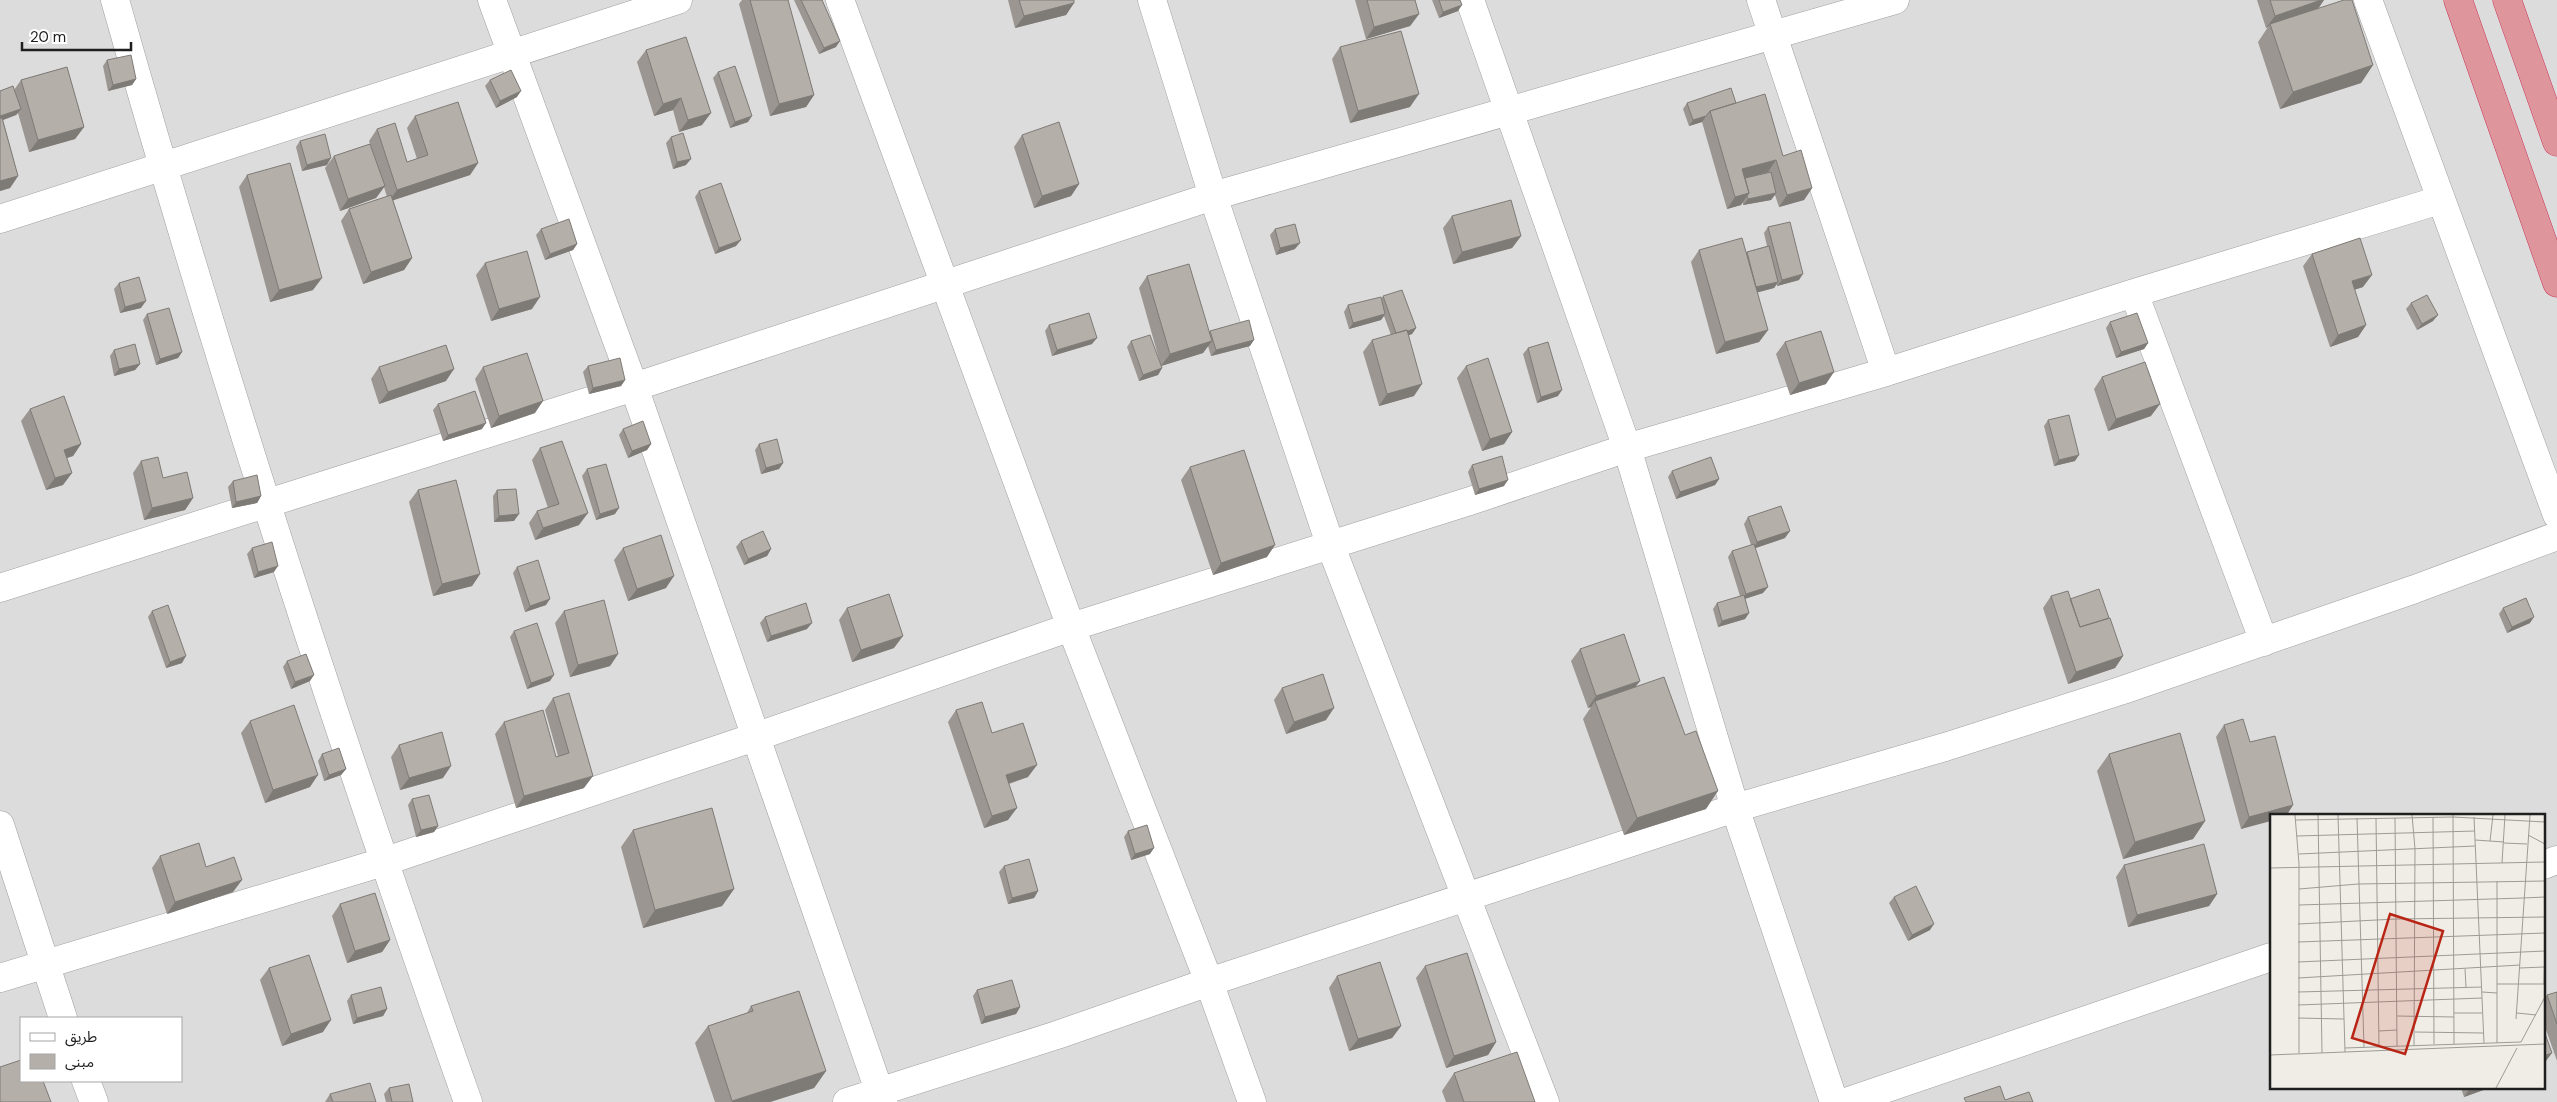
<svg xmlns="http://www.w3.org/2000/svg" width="2557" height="1102" font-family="'DM Sans','Noto Sans Arabic',sans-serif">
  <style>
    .residential { fill: #dddcdc; fill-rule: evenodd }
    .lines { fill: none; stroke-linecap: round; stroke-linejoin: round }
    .minor-casing { stroke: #a0a0a0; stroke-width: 29 }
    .highway-casing { stroke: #c9375b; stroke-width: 29 }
    .minor { stroke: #fff; stroke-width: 28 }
    .highway { stroke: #de969c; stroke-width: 28 }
    .wall { fill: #9b9691 }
    .shaded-wall { fill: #7e7a76 }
    .building { fill: #b4afa9; stroke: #7e7a76 }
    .inset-road { fill: none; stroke: #9c9b96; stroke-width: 1 }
    .view { fill: #b92515; fill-opacity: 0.15; stroke: #b92515; stroke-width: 2.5 }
    .inset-edge { fill: none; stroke: #1f1f1f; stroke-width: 2.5 }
  </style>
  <rect width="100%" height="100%" fill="#efede6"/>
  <path class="residential" d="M0,0H2557V1102H0ZM2271,816H2543V1088H2271ZM21,1018H181V1081H21Z"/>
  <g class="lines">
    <defs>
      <path id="minor" d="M115,0C220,371 339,738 468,1102
        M492,0L634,387L883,1102
        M840,0L1071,627L1209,982L1252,1102
        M1152,0L1213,196L1330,544L1545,1102
        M1470,0L1627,448L1735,808L1834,1102
        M1761,0L1886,372
        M2368,0L2557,515
        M0,219L678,0
        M2134,293L2264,642
        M0,588L634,387L1213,196L1895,0
        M0,825L63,1018
        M2543,865L2557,860
        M0,978L383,862L755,737L1071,627L1470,501L1627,448L1886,372L2134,293L2440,200
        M86,1081L94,1102
        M847,1102L1057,1035L1209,982L1735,808L1945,747L2123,690L2415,589L2557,536
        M1846,1102L2271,957"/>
      <path id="highway" d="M2458,0L2557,283
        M2507,0L2557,142"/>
    </defs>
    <use href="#minor" class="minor-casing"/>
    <use href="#highway" class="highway-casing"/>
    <use href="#minor" class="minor"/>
    <use href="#highway" class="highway"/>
  </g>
  <path class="wall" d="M742,0H788L814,95L806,107L770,116L739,4Z
    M794,0H822L836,47L819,54Z
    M1008,0H1074V3L1066,15L1015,28Z
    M1355,0H1415L1419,14L1410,26L1366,39Z
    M1432,0H1460L1458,11L1439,18Z
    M2257,0H2324L2318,9L2373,65L2361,83L2280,109L2258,42L2268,27L2266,28Z
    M1340,47L1410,107L1350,123L1332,59Z
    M646,50L702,125L679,132L673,110L654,116L637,62Z
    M107,60L136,79L132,85L108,91L103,66Z
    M67,67L84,127L75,139L29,152L18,113L16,115L3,120L18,176L10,188L0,191V91L13,86L14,90L21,80Z
    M718,72L748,122L730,128L713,78Z
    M490,80L517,97L496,108L485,86Z
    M1687,103H1736L1812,188L1804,200L1779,207L1775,195L1771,200L1743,205V202L1741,205L1727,209L1702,122L1689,126L1683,109Z
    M415,116L478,163L470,175L393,200L412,258L404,270L363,284L341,221L349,209L387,197L384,187L376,198L340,211L325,168L334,156L370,144L369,141L377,129L407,162L417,159L407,128Z
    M1022,135L1079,184L1071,196L1034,208L1014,147Z
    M671,137L686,165L673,169L666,143Z
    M300,141L327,165L302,171L296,147Z
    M247,175L313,290L270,302L239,187Z
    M699,191L736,246L715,254L695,197Z
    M1452,216L1521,236L1512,248L1453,264L1443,228Z
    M1768,227L1799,280L1777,286V284L1774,288L1757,292L1768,330L1759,342L1716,354L1691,262L1699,250L1746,252L1767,246L1764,233Z
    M541,229L577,244L573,250L545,260L536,235Z
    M1275,229L1295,249L1276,255L1270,235Z
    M2312,254L2363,287L2354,290L2366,325L2358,337L2330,347L2303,266Z
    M485,263L532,309L491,321L476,275Z
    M1147,276L1209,333L1210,331L1250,346L1211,356L1208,346L1203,353L1161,366L1139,288Z
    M119,283L141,308L120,313L114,289Z
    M1383,296L1416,328L1412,334L1409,335L1414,396L1379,406L1363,352L1372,340L1391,335L1384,316L1381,320L1349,329L1344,312L1348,305L1381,300Z
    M2411,303L2433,321L2417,330L2406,309Z
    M147,314L182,352L178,358L156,365L143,320Z
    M2110,322L2148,343L2144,349L2116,358L2106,328Z
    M1049,325L1092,344L1052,356L1045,331Z
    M1131,341L1162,368L1158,375L1139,381L1127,347Z
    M1785,342L1826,384L1790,395L1776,354Z
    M1528,348L1558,396L1537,403L1523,354Z
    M114,350L140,364L135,370L114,376L110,356Z
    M588,366L625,380L621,386L589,394L583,372Z
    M1466,366L1512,432L1504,444L1482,451L1457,378Z
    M379,367L446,381L379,404L371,379Z
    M483,367L535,413L491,428L475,379Z
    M2102,377L2151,416L2108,431L2094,389Z
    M438,404L482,429L443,441L433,410Z
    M30,409L81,444L73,456L66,458L63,485L46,490L21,421Z
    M2048,420L2075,461L2054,466L2044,426Z
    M623,429L651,444L647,450L628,458L619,435Z
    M759,444L783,463L779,469L761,474L755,450Z
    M540,448L579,525L535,540L529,523L537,511L548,508L532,460Z
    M141,461L163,478L193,498L185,510L144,520L133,473Z
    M1472,465L1504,486L1475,495L1468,472Z
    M1190,467L1267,557L1213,575L1181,480Z
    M587,469L615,514L596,520L582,476Z
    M1672,471L1719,479L1715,485L1676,499L1668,477Z
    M233,481L261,496L257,503L232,508L228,487Z
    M418,490L480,574L472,586L433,596L409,502Z
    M497,490L514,521L494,522L493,496Z
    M1748,517L1785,538L1755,548L1763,593L1745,599L1749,613L1745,619L1718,627L1713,609L1717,603L1740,596L1728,557L1732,551L1751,545L1744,524Z
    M741,541L771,549L767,556L744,565L736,547Z
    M252,548L274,572L254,578L247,554Z
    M623,548L666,588L628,601L614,560Z
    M517,567L546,605L525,612L513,573Z
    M2051,596L2070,599L2123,656L2115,668L2068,684L2043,608Z
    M847,608L894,648L852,662L839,620Z
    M2503,608L2530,623L2507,633L2499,614Z
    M152,611L182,663L166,668L148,617Z
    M564,611L618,654L610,666L570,677L555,623Z
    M765,617L807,629L767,642L760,623Z
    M514,631L550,681L527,689L510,637Z
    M1580,649L1636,687L1706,809L1624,835L1583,719L1591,707L1588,708L1571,661Z
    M287,661L310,681L291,689L283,667Z
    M1282,688L1326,720L1286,734L1274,700Z
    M553,698L584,788L516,808L495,734L504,722L556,757L558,756L545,710Z
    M956,710L992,733L1028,777L1009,784L1008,820L984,828L948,722Z
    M250,721L310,787L265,803L241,733Z
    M2224,725L2293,805L2286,816H2271L2241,829L2216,737Z
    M399,745L443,778L400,790L391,757Z
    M322,754L346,769L341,775L324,781L318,761Z
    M2109,754L2205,821L2193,839L2123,859L2097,771Z
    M412,799L438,826L434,832L416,837L408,805Z
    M633,830L734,889L722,906L643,928L621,847Z
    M1128,831L1150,854L1131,860L1124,837Z
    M160,856L206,867L233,892L167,914L152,868Z
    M2124,865L2217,894L2209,906L2128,927L2116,877Z
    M1004,866L1038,891L1034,898L1008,904L999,872Z
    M1894,897L1930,930L1908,941L1889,903Z
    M340,904L390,940L382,952L347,963L332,916Z
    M1425,966L1496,1042L1488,1055L1446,1068L1416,978Z
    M269,968L323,1032L282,1046L260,980Z
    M1337,976L1401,1026L1392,1038L1349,1051L1329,988Z
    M977,990L1020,1007L1016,1014L981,1024L973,996Z
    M2557,992V1061L2543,1021V1001L2547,995Z
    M351,995L387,1009L383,1016L353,1024L347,1001Z
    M751,1006L826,1071L814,1088L770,1102H715L695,1043L708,1026L747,1013Z
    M1454,1073L1535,1102H1446L1442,1091Z
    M389,1088L413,1102H386L384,1094Z
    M2461,1088H2489L2464,1097Z
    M330,1094L376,1102H325Z"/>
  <path class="shaded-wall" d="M2321,0H2324L2317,10L2270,24L2268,27L2266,28L2275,16Z
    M1074,3L1066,15L1015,28L1024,16Z
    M1462,5L1458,11L1439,18L1443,12Z
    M1419,14L1410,26L1366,39L1374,27Z
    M840,41L836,47L819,54L824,48Z
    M2373,65L2361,83L2280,109L2293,92Z
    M136,79L132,85L108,91L113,85Z
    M521,91L517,97L496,108L500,101Z
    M1419,94L1410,107L1350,123L1358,111Z
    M814,95L806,107L770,116L779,104Z
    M681,98L673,110L654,116L663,104Z
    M21,109L16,115L0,121V116Z
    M711,113L702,125L679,132L688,120Z
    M752,116L748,122L730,128L735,122Z
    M1706,116L1702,122L1689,126L1693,120Z
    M84,127L75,139L29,152L38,140Z
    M331,158L327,165L302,171L307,165Z
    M691,159L686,165L673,169L677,162Z
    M1776,160L1768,172L1734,182L1742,169Z
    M478,163L470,175L388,202L397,190Z
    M18,176L10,188L0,191V181Z
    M1079,184L1071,196L1034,208L1042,196Z
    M385,186L376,198L340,211L348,199Z
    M1812,188L1804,200L1779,207L1787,195Z
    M1749,193L1741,205L1727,209L1735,197Z
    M1776,193L1771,200L1743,205L1748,199Z
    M1521,236L1512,248L1453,264L1462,252Z
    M741,240L736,246L715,254L719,248Z
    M1300,243L1295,249L1276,255L1280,248Z
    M577,244L573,250L545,260L550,254Z
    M412,258L404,270L363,284L371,272Z
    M1803,274L1799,280L1777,286L1782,280Z
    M2372,275L2363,287L2343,293L2352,281Z
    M322,278L313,290L270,302L279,290Z
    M1778,282L1774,288L1752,294L1756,287Z
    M540,297L532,309L491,321L499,309Z
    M146,301L141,308L120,313L125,307Z
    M1385,314L1381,320L1349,329L1353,323Z
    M2438,315L2433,321L2417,330L2422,324Z
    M2366,325L2358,337L2330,347L2338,335Z
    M1416,328L1412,334L1393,341L1397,335Z
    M1768,330L1759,342L1716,354L1725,342Z
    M1097,338L1092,344L1052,356L1057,350Z
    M1254,340L1250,346L1211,356L1216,350Z
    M1212,341L1203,353L1161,366L1170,354Z
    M2148,343L2144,349L2116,358L2121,352Z
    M182,352L178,358L156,365L160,359Z
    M140,364L135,370L114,376L119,369Z
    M1162,368L1158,375L1139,381L1143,375Z
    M454,369L446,381L379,404L388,392Z
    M1834,372L1826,384L1790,395L1799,383Z
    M625,380L621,386L589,394L593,388Z
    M1422,384L1414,396L1379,406L1387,394Z
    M1562,390L1558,396L1537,403L1541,397Z
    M543,401L535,413L491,428L499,416Z
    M2160,404L2151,416L2108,431L2116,419Z
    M486,423L482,429L443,441L448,435Z
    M1512,432L1504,444L1482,451L1490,439Z
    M81,444L73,456L55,462L64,450Z
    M651,444L647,450L628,458L632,451Z
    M2079,455L2075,461L2054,466L2059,460Z
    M783,463L779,469L761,474L766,468Z
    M72,473L63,485L46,490L55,478Z
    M1719,479L1715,485L1676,499L1680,492Z
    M1508,480L1504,486L1475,495L1479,489Z
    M261,496L257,503L232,508L236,502Z
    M193,498L185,510L144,520L152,508Z
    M619,508L615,514L596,520L600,514Z
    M588,513L579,525L535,540L543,528Z
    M519,514L514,521L494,522L499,516Z
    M1790,531L1785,538L1753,549L1757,542Z
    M1275,545L1267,557L1213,575L1221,563Z
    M771,549L767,556L744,565L748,559Z
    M278,566L274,572L254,578L258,572Z
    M480,574L472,586L433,596L442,584Z
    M674,576L666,588L628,601L637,589Z
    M1768,587L1763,593L1741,600L1746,594Z
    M550,599L546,605L525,612L530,606Z
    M1749,613L1745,619L1718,627L1722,621Z
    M2534,617L2530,623L2507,633L2512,627Z
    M812,623L807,629L767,642L771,636Z
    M903,636L894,648L852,662L861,650Z
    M618,654L610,666L570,677L578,665Z
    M186,656L182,663L166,668L170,662Z
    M2123,656L2115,668L2068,684L2076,672Z
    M314,675L310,681L291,689L295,682Z
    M554,675L550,681L527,689L531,683Z
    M1640,681L1631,693L1595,701L1591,707L1588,708L1596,696Z
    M1334,708L1326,720L1286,734L1294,722Z
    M1037,765L1028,777L997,787L1006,775Z
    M451,766L443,778L400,790L409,778Z
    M346,769L341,775L324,781L329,775Z
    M318,775L310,787L265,803L273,790Z
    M593,776L584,788L516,808L524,796Z
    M1718,791L1706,809L1624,835L1637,818Z
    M2293,805L2286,816H2271V821L2241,829L2249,817Z
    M1017,808L1008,820L984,828L992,816Z
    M2205,821L2193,839L2123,859L2135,842Z
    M438,826L434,832L416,837L421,830Z
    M1154,848L1150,854L1131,860L1135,854Z
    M242,880L233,892L167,914L175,902Z
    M734,889L722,906L643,928L655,910Z
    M1038,891L1034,898L1008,904L1012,898Z
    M2217,894L2209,906L2128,927L2137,915Z
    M1934,924L1930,930L1908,941L1912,935Z
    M390,940L382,952L347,963L355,951Z
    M1020,1007L1016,1014L981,1024L985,1017Z
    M387,1009L383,1016L353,1024L357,1018Z
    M331,1020L323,1032L282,1046L291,1034Z
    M1401,1026L1392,1038L1349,1051L1358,1039Z
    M1496,1042L1488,1055L1446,1068L1454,1056Z
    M2552,1053L2543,1065V1056Z
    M826,1071L814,1088L770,1102H732V1101Z
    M2470,1088H2489L2464,1097Z"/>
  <path class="building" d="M750,0H788L814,95L779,104Z
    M801,0H822L840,41L824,48Z
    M1019,0H1074V3L1024,16Z
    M1367,0H1415L1419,14L1374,27Z
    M1439,0H1460L1462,5L1443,12Z
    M2270,0H2321L2275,16Z
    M2344,0H2352L2373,65L2293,92L2270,24Z
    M1401,31L1419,94L1358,111L1340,47Z
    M686,37L711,113L688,120L681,98L663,104L646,50Z
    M131,55L136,79L113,85L107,60Z
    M735,66L752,116L735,122L718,72Z
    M67,67L84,127L38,140L21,80Z
    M511,70L521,91L500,101L490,80Z
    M13,86L21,109L0,116V91Z
    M1731,88L1736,103L1710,111L1706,116L1693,120L1687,103Z
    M1765,94L1783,156L1801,150L1812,188L1787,195L1776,160L1742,169L1749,193L1735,197L1710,111Z
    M458,102L478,163L397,190L377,129L395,123L407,162L428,155L415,116Z
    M0,118H2L18,176L0,181Z
    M1059,122L1079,184L1042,196L1022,135Z
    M683,133L691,159L677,162L671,137Z
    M325,134L331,158L307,165L300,141Z
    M370,144L385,186L348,199L334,156Z
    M290,163L322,278L279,290L247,175Z
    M1771,172L1776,193L1748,199L1747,196L1749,193L1745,178Z
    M721,183L741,240L719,248L699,191Z
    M391,195L412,258L371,272L349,209Z
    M1511,200L1521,236L1462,252L1452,216Z
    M569,219L577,244L550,254L541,229Z
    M1790,222L1803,274L1782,280L1768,227Z
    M1295,224L1300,243L1280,248L1275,229Z
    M1742,238L1768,330L1725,342L1699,250Z
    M2360,238L2372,275L2352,281L2366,325L2338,335L2312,254Z
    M1769,246L1778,282L1756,287L1747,252Z
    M527,251L540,297L499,309L485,263Z
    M1189,264L1212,341L1170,354L1147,276Z
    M139,277L146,301L125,307L119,283Z
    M1402,290L1416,328L1408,331L1407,330L1396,333L1383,296Z
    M2427,295L2438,315L2422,324L2411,303Z
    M1381,297L1385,314L1353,323L1348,305Z
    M169,308L182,352L160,359L147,314Z
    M1089,313L1097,338L1057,350L1049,325Z
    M2137,313L2148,343L2121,352L2110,322Z
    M1249,320L1254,340L1216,350L1210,331Z
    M1407,330L1422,384L1387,394L1372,340Z
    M1821,331L1834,372L1799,383L1785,342Z
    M1150,335L1162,368L1143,375L1131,341Z
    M1548,342L1562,390L1541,397L1528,348Z
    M135,344L140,364L119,369L114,350Z
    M446,345L454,369L388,392L379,367Z
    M527,353L543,401L499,416L483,367Z
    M620,358L625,380L593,388L588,366Z
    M1488,358L1512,432L1490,439L1466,366Z
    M2145,362L2160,404L2116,419L2102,377Z
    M475,391L486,423L448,435L438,404Z
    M64,396L81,444L64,450L72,473L55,478L30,409Z
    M2069,415L2079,455L2059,460L2048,420Z
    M643,421L651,444L632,451L623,429Z
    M777,439L783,463L766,468L759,444Z
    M562,441L588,513L543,528L537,511L559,504L540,448Z
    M1244,450L1275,545L1221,563L1190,467Z
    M1502,456L1508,480L1479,489L1472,465Z
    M158,457L163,478L187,472L193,498L152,508L141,461Z
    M1711,457L1719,479L1680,492L1672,471Z
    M606,464L619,508L600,514L587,469Z
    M257,475L261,496L236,502L233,481Z
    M456,480L480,574L442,584L418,490Z
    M516,489L519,514L499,516L497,490Z
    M1781,506L1790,531L1757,542L1748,517Z
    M763,531L771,549L748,559L741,541Z
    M661,535L674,576L637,589L623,548Z
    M272,542L278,566L258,572L252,548Z
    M1754,544L1768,587L1746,594L1732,551Z
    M538,560L550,599L530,606L517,567Z
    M2099,589L2109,618L2080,627L2070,599Z
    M2068,591L2080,627L2110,618L2123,656L2076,672L2051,596Z
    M889,594L903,636L861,650L847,608Z
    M1744,595L1749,613L1722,621L1717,603Z
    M2526,598L2534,617L2512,627L2503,608Z
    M604,600L618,654L578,665L564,611Z
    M806,603L812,623L771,636L765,617Z
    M168,605L186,656L170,662L152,611Z
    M537,623L554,675L531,683L514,631Z
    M1624,634L1640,681L1596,696L1580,649Z
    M306,654L314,675L295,682L287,661Z
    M1323,674L1334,708L1294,722L1282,688Z
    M1664,677L1685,735L1696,731L1718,791L1637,818L1595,701Z
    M569,693L593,776L524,796L504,722L543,710L556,757L569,753L553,698Z
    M982,702L992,733L1023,723L1037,765L1006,775L1017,808L992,816L956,710Z
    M294,705L318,775L273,790L250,721Z
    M2243,719L2250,742L2275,736L2293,805L2249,817L2224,725Z
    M442,732L451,766L409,778L399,745Z
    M2180,733L2205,821L2135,842L2109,754Z
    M339,748L346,769L329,775L322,754Z
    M429,795L438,826L421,830L412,799Z
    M712,808L734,889L655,910L633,830Z
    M1147,825L1154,848L1135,854L1128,831Z
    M199,843L206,867L234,857L242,880L175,902L160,856Z
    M2204,844L2217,894L2137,915L2124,865Z
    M1029,859L1038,891L1012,898L1004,866Z
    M1916,886L1934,924L1912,935L1894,897Z
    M375,893L390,940L355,951L340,904Z
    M1467,953L1496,1042L1454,1056L1425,966Z
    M309,955L331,1020L291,1034L269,968Z
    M1380,962L1401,1026L1358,1039L1337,976Z
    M1012,980L1020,1007L985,1017L977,990Z
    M381,987L387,1009L357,1018L351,995Z
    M799,991L826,1071L732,1101L708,1026L753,1011L751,1006Z
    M2557,992V1024L2547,995Z
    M2543,1028L2552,1053L2543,1056Z
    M1517,1052L1535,1102H1464L1454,1073Z
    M21,1060V1081H43L51,1102H0V1067Z
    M370,1083L376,1102H333L330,1094Z
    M409,1084L413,1102H392L389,1088Z
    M2000,1086L2005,1100L2029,1092L2033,1102H1966L1964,1098Z"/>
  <g transform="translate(2270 814)">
    <rect width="275" height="275" fill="#efede6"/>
    <path class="inset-road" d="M25,1L29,50V239M48,1L52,239M68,1L75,238M142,1L145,35L144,231M183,1L184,230M163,3L164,230M204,3L214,229M87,4L94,233M106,4L109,233M125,4L127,232M26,6L183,3L275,8M258,21L275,30M27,22L205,17M205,26L234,28M220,27L223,1M234,29L257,30M29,40L205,32M232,49L235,1M0,54L275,48M227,67V229M29,75L88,70L275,67M29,91L253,84L275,83V87M28,110L126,105L275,103M28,128L275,119M28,148L275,137M250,154L274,153M195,155L196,173M28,164L250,151M227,170H275M274,170L275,129M28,178L212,173M212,178L227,179M28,191L212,184M184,199H212M247,199L266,201M127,202L184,203M28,204L74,205M246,205L260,1M109,217L127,216M145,218L213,219M75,234L251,228L275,183M0,241L275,230M226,274L247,234"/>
    <path class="view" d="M120,100L173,117L135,240L82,224Z"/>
    <rect width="275" height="275" class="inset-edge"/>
  </g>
  <rect x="20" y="1017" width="162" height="65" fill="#ffffff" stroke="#a5a5a5"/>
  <rect x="30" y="1033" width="25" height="8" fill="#ffffff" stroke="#a5a5a5"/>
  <text x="65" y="1042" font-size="15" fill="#1f1f1f">طريق</text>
  <rect x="30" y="1054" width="25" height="15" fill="#b4afa9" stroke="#a5a5a5"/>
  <text x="65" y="1067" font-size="15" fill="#1f1f1f">مبنى</text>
  <path d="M22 42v8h109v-8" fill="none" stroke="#1f1f1f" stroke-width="2.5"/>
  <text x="30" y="42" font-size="15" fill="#1f1f1f" stroke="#ffffff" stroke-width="4" paint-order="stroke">20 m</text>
</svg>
